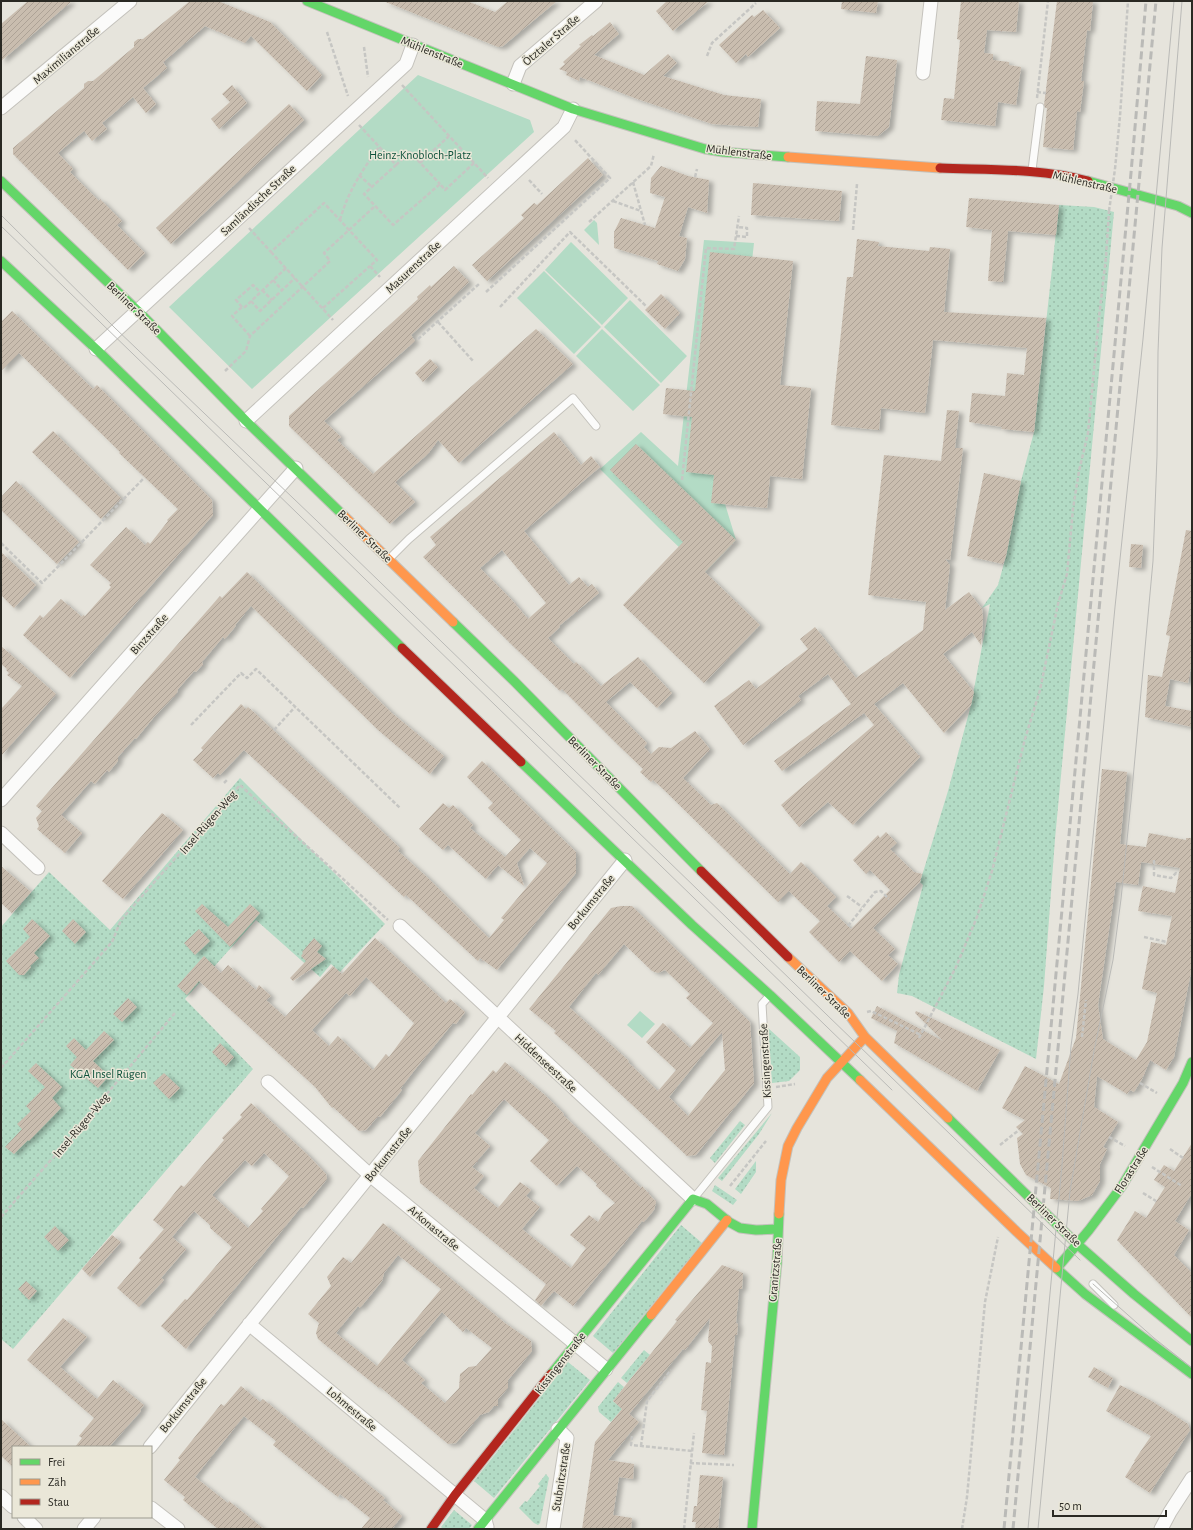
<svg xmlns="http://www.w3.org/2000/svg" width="1193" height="1530" font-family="'Alegreya Sans',sans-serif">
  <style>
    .grass { fill: url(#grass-dots) }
    .park { fill: #b3dbc5 }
    .building { fill: url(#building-hatch); fill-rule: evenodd; filter: url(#shadow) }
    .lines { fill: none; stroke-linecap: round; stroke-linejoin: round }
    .lane-casing { stroke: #c4c2bc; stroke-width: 9 }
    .street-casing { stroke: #c4c2bc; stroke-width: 15 }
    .fast-casing { stroke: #c4c2bc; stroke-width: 11 }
    .slow-casing { stroke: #c4c2bc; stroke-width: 11 }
    .jam-casing { stroke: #c4c2bc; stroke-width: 11 }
    .path { stroke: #c6c6c3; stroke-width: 2.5; stroke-dasharray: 4 2; stroke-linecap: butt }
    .lane { stroke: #fbfbfa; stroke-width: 7 }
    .street { stroke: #fbfbfa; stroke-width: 13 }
    .fast { stroke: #63d668; stroke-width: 9 }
    .slow { stroke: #ff974d; stroke-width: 9 }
    .jam { stroke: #b3261e; stroke-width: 9 }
    .tram { stroke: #babab7; stroke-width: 1 }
    .rail { stroke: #babab7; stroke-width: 3; stroke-dasharray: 8 4; stroke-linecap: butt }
    .path-bridge { stroke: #c6c6c3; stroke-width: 2.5; stroke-dasharray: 4 2; stroke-linecap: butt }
    .labels { text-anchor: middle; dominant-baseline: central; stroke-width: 3; stroke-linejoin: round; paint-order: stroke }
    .street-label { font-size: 12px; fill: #2a2923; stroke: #eae7d8 }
    .park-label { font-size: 12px; fill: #0b5039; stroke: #eae7d8 }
  </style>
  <defs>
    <pattern id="grass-dots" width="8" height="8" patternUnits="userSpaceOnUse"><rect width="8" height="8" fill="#b3dbc5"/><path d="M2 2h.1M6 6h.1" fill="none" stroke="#9abca9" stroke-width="1.8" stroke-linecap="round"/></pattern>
    <pattern id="building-hatch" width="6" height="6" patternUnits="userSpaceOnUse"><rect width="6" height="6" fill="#c9bdaf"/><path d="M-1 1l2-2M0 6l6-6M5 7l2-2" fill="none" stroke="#ada296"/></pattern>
    <filter id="shadow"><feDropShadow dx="4.5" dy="2.5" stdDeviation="2" flood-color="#0004"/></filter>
  </defs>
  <rect width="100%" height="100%" fill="#e6e4dc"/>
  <path class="grass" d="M1059,205L1094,207L1114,212L1055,839L1044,986L1036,1059L912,996L897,993L899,975L923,885L920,882L948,791L971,705L990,604L982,608L998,585L1006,556L1021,481L1034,432Z
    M240,778L385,924L340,972L331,964L320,977L256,920L185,999L253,1069L13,1349L1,1339V927L49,872L110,930Z
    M768,1028L800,1057V1070L789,1081L772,1083Z
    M772,1113L759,1134L722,1181L718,1178Z
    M740,1121L745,1125L715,1163L710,1158Z
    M756,1161V1172L741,1194L735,1189Z
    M715,1185L737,1200L733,1205L712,1191Z
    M681,1225L702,1243L613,1353L593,1336Z
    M644,1350L650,1355L627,1383L621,1378Z
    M568,1362L590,1380L494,1498L474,1481Z
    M618,1382L624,1387L613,1401L622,1409L611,1422L599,1412L598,1407Z
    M546,1474L549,1478L540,1523L538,1525L534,1523L519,1508L525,1501L527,1502L540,1486L538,1484Z
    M454,1510L472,1525L469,1529H443L441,1527Z"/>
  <path class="park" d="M418,75L530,120L534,132L252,389L169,307Z
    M594,220L597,223L599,245L584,230Z
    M704,240L754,243L725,504L736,540L705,572L659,528L600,469L641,432L678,466Z
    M571,242L628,298L602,325L545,270Z
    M544,271L601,327L574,354L517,298Z
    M630,300L687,356L661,383L604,327Z
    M602,329L660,385L633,411L576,356Z
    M640,1011L655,1024L642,1038L627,1025Z"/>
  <path class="building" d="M28,1H72L1,61V24Z
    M190,1H218L270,22L322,75L307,91L251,36L245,43L205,26L163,62L167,68L143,88L156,104L146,113L133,97L102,123L107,129L92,141L84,131L58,153L73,169L70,172L99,201L100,199L122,221L117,225L145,253L128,270L13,154V148L84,88V84L88,81H93L134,47V42L138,39H143Z
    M383,1H467L495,12L508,1H557L503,46L498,47Z
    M667,1H709L673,31L656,11Z
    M842,1H878L876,13L841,9Z
    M961,1H1019L1016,32L987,30L984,53L993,54V60L1009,62V65L1021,67L1016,105L998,102L995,126L941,120L944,98L954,99L960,40L957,39Z
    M1057,1H1093L1090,31L1087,30L1081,81H1084L1080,112L1077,111L1073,150L1043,147L1047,108H1045L1044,105Z
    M763,10L780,28L748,57L746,54L736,63L719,45L752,15L754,17Z
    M610,22L619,34L594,55L644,75L668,54L677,63L663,76L724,95L761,99L758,127L712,124L637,99L580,77L579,81L566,75L567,72L559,69L565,64L563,62L581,46L579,45L592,35L593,36Z
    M866,56L897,60L889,127L878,136L815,131L817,101L860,104Z
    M232,85L247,103L219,129L211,119L230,102L222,94Z
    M289,104L304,120L171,244L156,228Z
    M588,158L603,175L487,281L472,265L524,218L521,215L534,203L537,205Z
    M661,166L688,176L709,180L707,213L688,207L679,236L687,238L685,259L678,271L657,264L658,261L614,248V232L621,218L655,228L665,197L650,193L651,178Z
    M753,183L842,191L839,221L751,215Z
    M969,198L1059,205L1056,235L1008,231L1003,282L988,281L992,230L966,227Z
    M857,239L879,242L878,246L929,251L930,247L950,249L944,312L1046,318L1034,432L1001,429L1002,427L969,422L972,393L1005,396L1007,373L1024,375L1027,348L933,340L925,413L881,408L879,430L831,425L847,277H853Z
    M710,252L793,261L780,385L811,388L802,479L770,476L767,508L711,503L714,475L686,472L692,417L663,414L666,388L695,391Z
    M454,266L469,282L411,335L415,341L324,421L341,437L337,440L373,474L536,329L573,364L459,463L438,440L428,454L395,482L415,502L390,524L289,426V416L418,299L417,297L430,285L431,287Z
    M661,294L680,313L665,329L645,310Z
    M12,311L93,389L97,385L212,500L213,515L70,678L23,635L40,615L43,618L61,599L82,617L83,615L85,616L111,587L109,585L111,583L90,565L126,527L145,545L148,542L150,544L168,521L167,520L178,509L119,453L120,452L19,353L1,371V322Z
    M430,359L438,367L423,382L415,373Z
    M947,410L959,411L955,448H963L950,560L945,559L950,565L945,610L969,592L982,609L983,618L981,645L972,632L943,654L974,692L971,705L944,733L903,683L874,704L920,757L853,825L828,802L799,827L781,805L874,725L864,713L782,771L774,761L851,704L828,674L798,696L801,700L743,745L714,706L749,680L756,689L808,649L800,639L815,627L856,678L923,630L926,602L868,595L884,455L941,461Z
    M53,431L121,498L101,519L32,452Z
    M554,432L581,465L591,456L600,467L524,531L569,585L579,577L588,587L592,584L599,593L559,626L560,627L548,638L574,664L576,662L601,686L638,657L672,693L657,708L630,682L606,702L647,743L644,747L651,754L659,747L671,748L695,731L710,749L683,778L711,805L717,803L790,874L801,862L836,897L827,906L851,929L890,890L870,870L866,874L853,860L878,835L880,838L886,832L897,843L890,849L914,872L922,874L920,882L873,928L895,949L888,955L898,964L882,981L850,951L839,962L809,932L820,921L803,905L789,891L778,902L663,789L653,780L651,782L640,772L643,769L619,746L562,689L560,691L515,648L423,557L436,545L430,537ZM502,550L546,603L528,619L510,598L480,568Z
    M636,444L736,540L705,572L760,625L704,683L623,605L683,542L610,470Z
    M984,473L1021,481L1006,556L1003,564L967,556Z
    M16,481L79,542L57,564L1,510V497Z
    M1186,530L1192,531V661L1188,683L1170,679L1165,706L1192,711V727L1145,717L1148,675L1162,677L1170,636L1166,635Z
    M1131,544L1143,545L1141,568L1129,567Z
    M1,552L36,585L14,608L1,595Z
    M247,572L392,713L444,756L430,774L378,730L251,606L236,624L235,627L225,639L223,637L202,662L203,664L196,672L194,671L178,689L177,693L154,717L136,739L135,738L124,750L118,757V761L109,772L107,770L95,784L91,781L61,815L82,833L65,853L37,829L39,826L36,818L42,811L36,806L220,596L222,598Z
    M1,646L56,694L1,756V709L22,686L7,675L9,673L6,670L7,669L1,664Z
    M241,704L246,709L248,707L257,715L400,848L398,851L427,877L489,938L504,920L501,918L547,863L530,848L517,863L524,886L498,865L486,879L448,845L443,850L419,829L443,803L449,808L453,805L473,825L470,828L505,857L521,840L488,808L493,803L467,777L482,761L576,852V873L497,970L480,958L478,961L406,895L404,897L244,750L220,775L218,773L213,778L193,760L203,750L201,748Z
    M1102,769L1127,772L1120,844L1146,847L1149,833L1186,840V838H1192V967L1174,1057L1166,1070L1150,1060L1142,1079L1134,1092L1130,1090L1127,1094L1097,1076L1094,1107L1118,1122L1103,1147L1107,1149L1100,1164V1181L1092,1195L1078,1201L1050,1199L1051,1188L1026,1175L1020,1164L1017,1138L1023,1134L1016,1127L1025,1120L1002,1108L1025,1066L1059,1084L1076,1038ZM1141,862L1180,868L1175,893L1143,886L1138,911L1172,916L1166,945L1151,942L1142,989L1157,993L1147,1042L1136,1060L1103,1039L1098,1005L1116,882L1138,885Z
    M162,813L183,830L123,899L102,881Z
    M1,866L31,892L12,913L1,903Z
    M202,904L228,927L250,904L260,913L230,947L195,911Z
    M621,906H632L750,1022L754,1083L696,1155L687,1156L569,1046L554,1033L556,1031L529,1009L611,908ZM624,944L652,971L658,973L665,970L690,994L686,998L713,1023L690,1048L663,1023L646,1042L676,1070L658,1091L628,1062L629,1061L569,1007L596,973L598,975ZM722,1032L725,1070L688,1116L669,1097L705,1052Z
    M32,919L50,936L34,953L39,958L30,966L31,967L24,975H19L6,961L30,937L23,929Z
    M73,919L86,932L75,944L62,931Z
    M199,929L210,941L195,955L184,943Z
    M314,938L322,946L317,952L326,959L293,981L290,978L306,961L301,956L303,953L302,952Z
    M375,938L446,1003L450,999L465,1012L456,1024L453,1023L413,1072L400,1089L402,1090L380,1117L378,1116L366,1130L359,1131L333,1107L332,1108L315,1087L199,981L187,995L177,986L204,956L221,973L228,965L256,990L259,985L271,996L266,1000L285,1017L333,966L342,974ZM366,977L414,1023L389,1057L386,1054L373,1070L338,1036L329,1046L312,1030L346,993L350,996Z
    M128,998L137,1007L122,1022L113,1014Z
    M877,1006L943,1041L915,1013L916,1011L1000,1050L977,1091L894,1043L897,1031L871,1018Z
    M104,1031L114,1040L93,1061L109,1076L98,1088L70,1065L77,1057L66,1046L74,1038L86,1050Z
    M220,1043L234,1057L226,1066L212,1052Z
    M505,1062L545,1095L564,1114L563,1115L616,1164L641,1188L642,1186L656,1202L654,1210L644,1222L642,1221L573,1306L554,1291L541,1306L535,1300L546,1284L420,1183L418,1161L471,1094L472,1095L493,1070L496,1073ZM504,1099L549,1140L530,1161L557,1186L577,1166L597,1184L596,1186L615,1203L604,1212L598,1222L589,1215L570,1235L586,1248L571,1268L522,1229L540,1207L526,1196L531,1190L520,1182L498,1208L474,1188L484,1176L472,1167L490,1146L475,1133Z
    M36,1063L62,1087L52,1098L61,1108L29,1141L28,1140L14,1154L5,1147L22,1129L17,1124L31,1111L26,1106L45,1087L28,1071Z
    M164,1073L180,1088L169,1099L153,1083Z
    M251,1103L307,1154L326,1174L327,1179L303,1208L301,1207L186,1349L161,1326L185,1299L187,1300L232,1247L210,1228V1225L194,1211L172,1237L186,1249L161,1278L164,1280L139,1307L117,1288L141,1260L139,1258L164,1229L153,1220L181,1185L184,1187L224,1140L222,1138L242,1117L240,1115ZM264,1153L289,1176L261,1209L263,1211L248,1228L212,1195L245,1160L252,1166Z
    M1192,1143V1193L1175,1221L1189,1230L1174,1255L1192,1273V1318L1117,1240L1135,1211L1146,1218L1165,1187L1154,1180L1164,1165L1174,1171Z
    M383,1223L505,1323L531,1341L532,1351L508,1380V1388L498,1399V1406H494L489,1412L480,1415L456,1443L448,1444L380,1387L379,1388L318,1339L316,1333L319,1323L308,1314L331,1286L327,1277L343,1257L351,1263ZM398,1255L441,1289L377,1366L336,1333L358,1306L360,1308L382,1281L384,1273ZM442,1312L463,1332L466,1328L492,1348L476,1366L469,1367L460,1374L459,1388L445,1403L421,1383L425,1380L402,1360Z
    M55,1226L69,1240L58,1251L44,1237Z
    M112,1235L121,1242L90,1277L82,1269Z
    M722,1265L743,1273L742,1289H739L736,1323L738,1324L737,1335H735L724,1455L702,1453L707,1411L701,1410L706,1362L711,1363L712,1346L708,1341L710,1318L685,1350L683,1349L629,1414L639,1422L608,1460L634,1464L633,1479L619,1477L613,1515L632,1518L631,1529H582L595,1442L622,1409L613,1401L677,1321L675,1320Z
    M26,1281L37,1291L29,1300L18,1289Z
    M63,1318L87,1337L60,1367L97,1399L113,1380L144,1405L140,1410L141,1411L109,1447H75L82,1438L79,1436L94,1418L27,1360Z
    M1094,1367L1113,1378L1108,1388L1088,1377Z
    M1120,1385L1150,1400L1188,1424L1190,1430L1150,1493L1125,1477L1135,1461H1134L1151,1436L1106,1411Z
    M241,1386L260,1402L263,1399L385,1498L383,1500L402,1516L392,1529H361L370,1518L340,1494L338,1497L326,1488L273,1445L276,1441L244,1416L195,1477L228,1503L229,1501L264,1529H218L183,1500L185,1497L164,1480L180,1460L178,1458L221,1404L224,1406Z
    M1,1419L31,1447H13V1467L1,1456Z
    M700,1475L723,1477L718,1529H695L696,1522H692L694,1506H697Z"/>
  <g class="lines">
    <defs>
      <path id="lane" d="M1032,170L1040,107
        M389,559L409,539L573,398L596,426
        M694,1198L768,1107L762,1004L770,995
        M1093,1284L1114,1305"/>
      <path id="street" d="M923,73L931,1
        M513,84L520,66L596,1
        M1,108L130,1
        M96,349L406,64L413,45
        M246,421L564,127L573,109
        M1,800L296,468
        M1,833L38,868
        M400,926L693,1199
        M268,1082L371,1176L606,1369
        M249,1324L485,1520L487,1527
        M150,1447L625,860
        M1,1496L13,1507
        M151,1508L178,1529
        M24,1517L36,1529
        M84,1529L94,1517
        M553,1529L567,1438L558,1429
        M1161,1529L1170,1512L1192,1478"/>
      <path id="fast" d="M307,1L573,109L705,149L723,152L788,157
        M1,181L138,311L246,421L344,516
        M1088,181L1178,206L1192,213
        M1,261L96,349L402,648
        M453,622L514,681L701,871
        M521,762L692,925L770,995L860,1080
        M948,1118L1077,1244L1134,1294L1192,1341
        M1056,1268L1085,1294L1192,1374
        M1057,1268L1089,1230L1122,1186L1183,1083L1192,1062
        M551,1374L693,1199L707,1204L729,1222L740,1228L756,1230L778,1229
        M478,1529L651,1315
        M752,1529L777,1263L779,1214"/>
      <path id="slow" d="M788,157L940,168
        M344,516L453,622
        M788,957L848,1013L865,1037L948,1118
        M860,1080L1017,1232L1056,1268
        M779,1214L781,1180L788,1146L797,1128L827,1078L865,1037
        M651,1315L727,1220"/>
      <path id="jam" d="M940,168C989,170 1040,168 1088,181
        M402,648L521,762
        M701,871L788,957
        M431,1529L455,1495L551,1374"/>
    </defs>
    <use href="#lane" class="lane-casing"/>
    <use href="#street" class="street-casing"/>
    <use href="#fast" class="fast-casing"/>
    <use href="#slow" class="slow-casing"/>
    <use href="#jam" class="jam-casing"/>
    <path class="path" d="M327,32L348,96
      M364,47L368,77
      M707,56L712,43L756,3
      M402,85L488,178
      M1037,92L1046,93
      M1037,98L1048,1
      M359,125L396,165L364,194L393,225L440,184L445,190L474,163
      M420,163L449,136
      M396,165L410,152L440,184
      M1115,169L1120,116L1128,1
      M359,175L372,187
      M695,177L697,169
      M529,180L542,194
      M633,182L645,225
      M613,201L641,211
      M340,220C348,191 362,171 379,147
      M589,222L651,166L654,154
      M249,228L271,252L324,203L377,260L370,266L380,277
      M853,230L857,184
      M736,236L747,237V228L737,227
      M271,252L333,320
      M273,280L282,290
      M262,290L272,300
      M486,292L610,178L574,139
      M251,301L260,311L295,278
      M242,307L236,300L253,285L260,292
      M500,307L570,232L647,307
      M323,308L370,266
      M438,322L473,361
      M250,336L232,316L242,307H245L286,268
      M418,339L479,284
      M225,371L246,351L250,336L330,261L324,253L375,206
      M682,480L706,248L734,249L739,216
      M1,543L42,583L144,478
      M191,725L241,673L247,678L256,669L400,808
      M274,730L295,707
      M224,783L228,779
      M1154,860V875L1171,878L1176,873L1179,874
      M847,896L862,907
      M848,926L875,892L881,891L889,899
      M1144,937L1167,942
      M867,1012L871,1011L921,1035
      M1082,1037L1086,1000
      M919,1038L956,967L977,917L992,871L1025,739L1040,690L1058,604L1067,574L1073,509L1079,471L1088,433L1099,317L1106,257L1109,211
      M1,1068L112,942L121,920L240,785L388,920
      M1140,1083L1157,1093
      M776,1087L795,1084
      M1109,1137L1125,1146
      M1000,1145L1019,1130
      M1170,1149L1183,1158
      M1152,1167L1182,1186
      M730,1186L766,1141
      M1143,1193L1156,1201
      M1,1217L57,1153L175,1013
      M632,1436L631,1445L692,1451
      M641,1446L647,1401L671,1370
      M690,1463L734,1465
      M684,1529L694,1433
      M962,1529L967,1497L985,1302L998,1237"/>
    <use href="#lane" class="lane"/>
    <use href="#street" class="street"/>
    <use href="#fast" class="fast"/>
    <use href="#slow" class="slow"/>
    <use href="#jam" class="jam"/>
    <path class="tram" d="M1,215L115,328L316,520L1080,1260
      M1,226L892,1090
      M1093,1284L1154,1338L1192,1368
      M1028,1529L1062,1165L1071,1046L1078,994L1115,607L1143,339L1174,1
      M1038,1529L1070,1191L1094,1051L1113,960L1121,899L1131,801L1153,561L1157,456L1158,352L1162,248L1182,1"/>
    <path class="rail" d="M1004,1529L1131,173L1146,1
      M1013,1529L1156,1"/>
    <path class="path-bridge" d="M1109,211L1115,169"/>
  </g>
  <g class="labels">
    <g class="street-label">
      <text transform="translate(551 40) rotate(-41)">Ötztaler Straße</text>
      <text transform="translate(432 52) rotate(22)">Mühlenstraße</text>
      <text transform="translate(66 55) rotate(-40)">Maximilianstraße</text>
      <text transform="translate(739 152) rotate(7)">Mühlenstraße</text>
      <text transform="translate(1085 182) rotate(13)">Mühlenstraße</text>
      <text transform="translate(258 200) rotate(-43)">Samländische Straße</text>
      <text transform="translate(413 267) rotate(-43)">Masurenstraße</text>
      <text transform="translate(134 308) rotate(44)">Berliner Straße</text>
      <text transform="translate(365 536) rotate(44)">Berliner Straße</text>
      <text transform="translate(149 634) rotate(-48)">Binzstraße</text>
      <text transform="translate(595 763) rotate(45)">Berliner Straße</text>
      <text transform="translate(208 822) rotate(-49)">Insel-Rügen-Weg</text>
      <text transform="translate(591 902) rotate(-51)">Borkumstraße</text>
      <text transform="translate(824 992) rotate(44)">Berliner Straße</text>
      <text transform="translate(765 1061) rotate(-93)">Kissingenstraße</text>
      <text transform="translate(546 1063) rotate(43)">Hiddenseestraße</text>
      <text transform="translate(81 1125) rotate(-50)">Insel-Rügen-Weg</text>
      <text transform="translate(388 1154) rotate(-51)">Borkumstraße</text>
      <text transform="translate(1131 1170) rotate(-58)">Florastraße</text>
      <text transform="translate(1054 1220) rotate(44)">Berliner Straße</text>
      <text transform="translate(434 1228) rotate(40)">Arkonastraße</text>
      <text transform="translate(775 1270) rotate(-85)">Granitzstraße</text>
      <text transform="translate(560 1363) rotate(-52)">Kissingenstraße</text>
      <text transform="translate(183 1405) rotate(-51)">Borkumstraße</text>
      <text transform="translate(352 1409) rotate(40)">Lohmestraße</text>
      <text transform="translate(561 1477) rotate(-81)">Stubnitzstraße</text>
    </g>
    <g class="park-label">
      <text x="420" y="155">Heinz-Knobloch-Platz</text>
      <text x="108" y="1074">KGA Insel Rügen</text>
    </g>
  </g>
  <rect width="1193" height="1530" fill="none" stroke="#2a2923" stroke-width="4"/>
  <rect x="12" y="1446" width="140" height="72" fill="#eae7d8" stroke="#9d9b90"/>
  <rect x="20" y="1459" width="20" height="6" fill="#63d668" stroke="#9d9b90"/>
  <text x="48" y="1466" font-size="12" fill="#2a2923">Frei</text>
  <rect x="20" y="1479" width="20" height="6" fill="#ff974d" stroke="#9d9b90"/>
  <text x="48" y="1486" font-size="12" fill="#2a2923">Zäh</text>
  <rect x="20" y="1499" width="20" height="6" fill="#b3261e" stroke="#9d9b90"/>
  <text x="48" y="1506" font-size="12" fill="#2a2923">Stau</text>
  <path d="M1053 1510v6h113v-6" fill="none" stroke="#2a2923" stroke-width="2"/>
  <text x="1059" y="1510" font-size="12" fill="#2a2923" stroke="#eae7d8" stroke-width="3" paint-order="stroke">50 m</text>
</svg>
